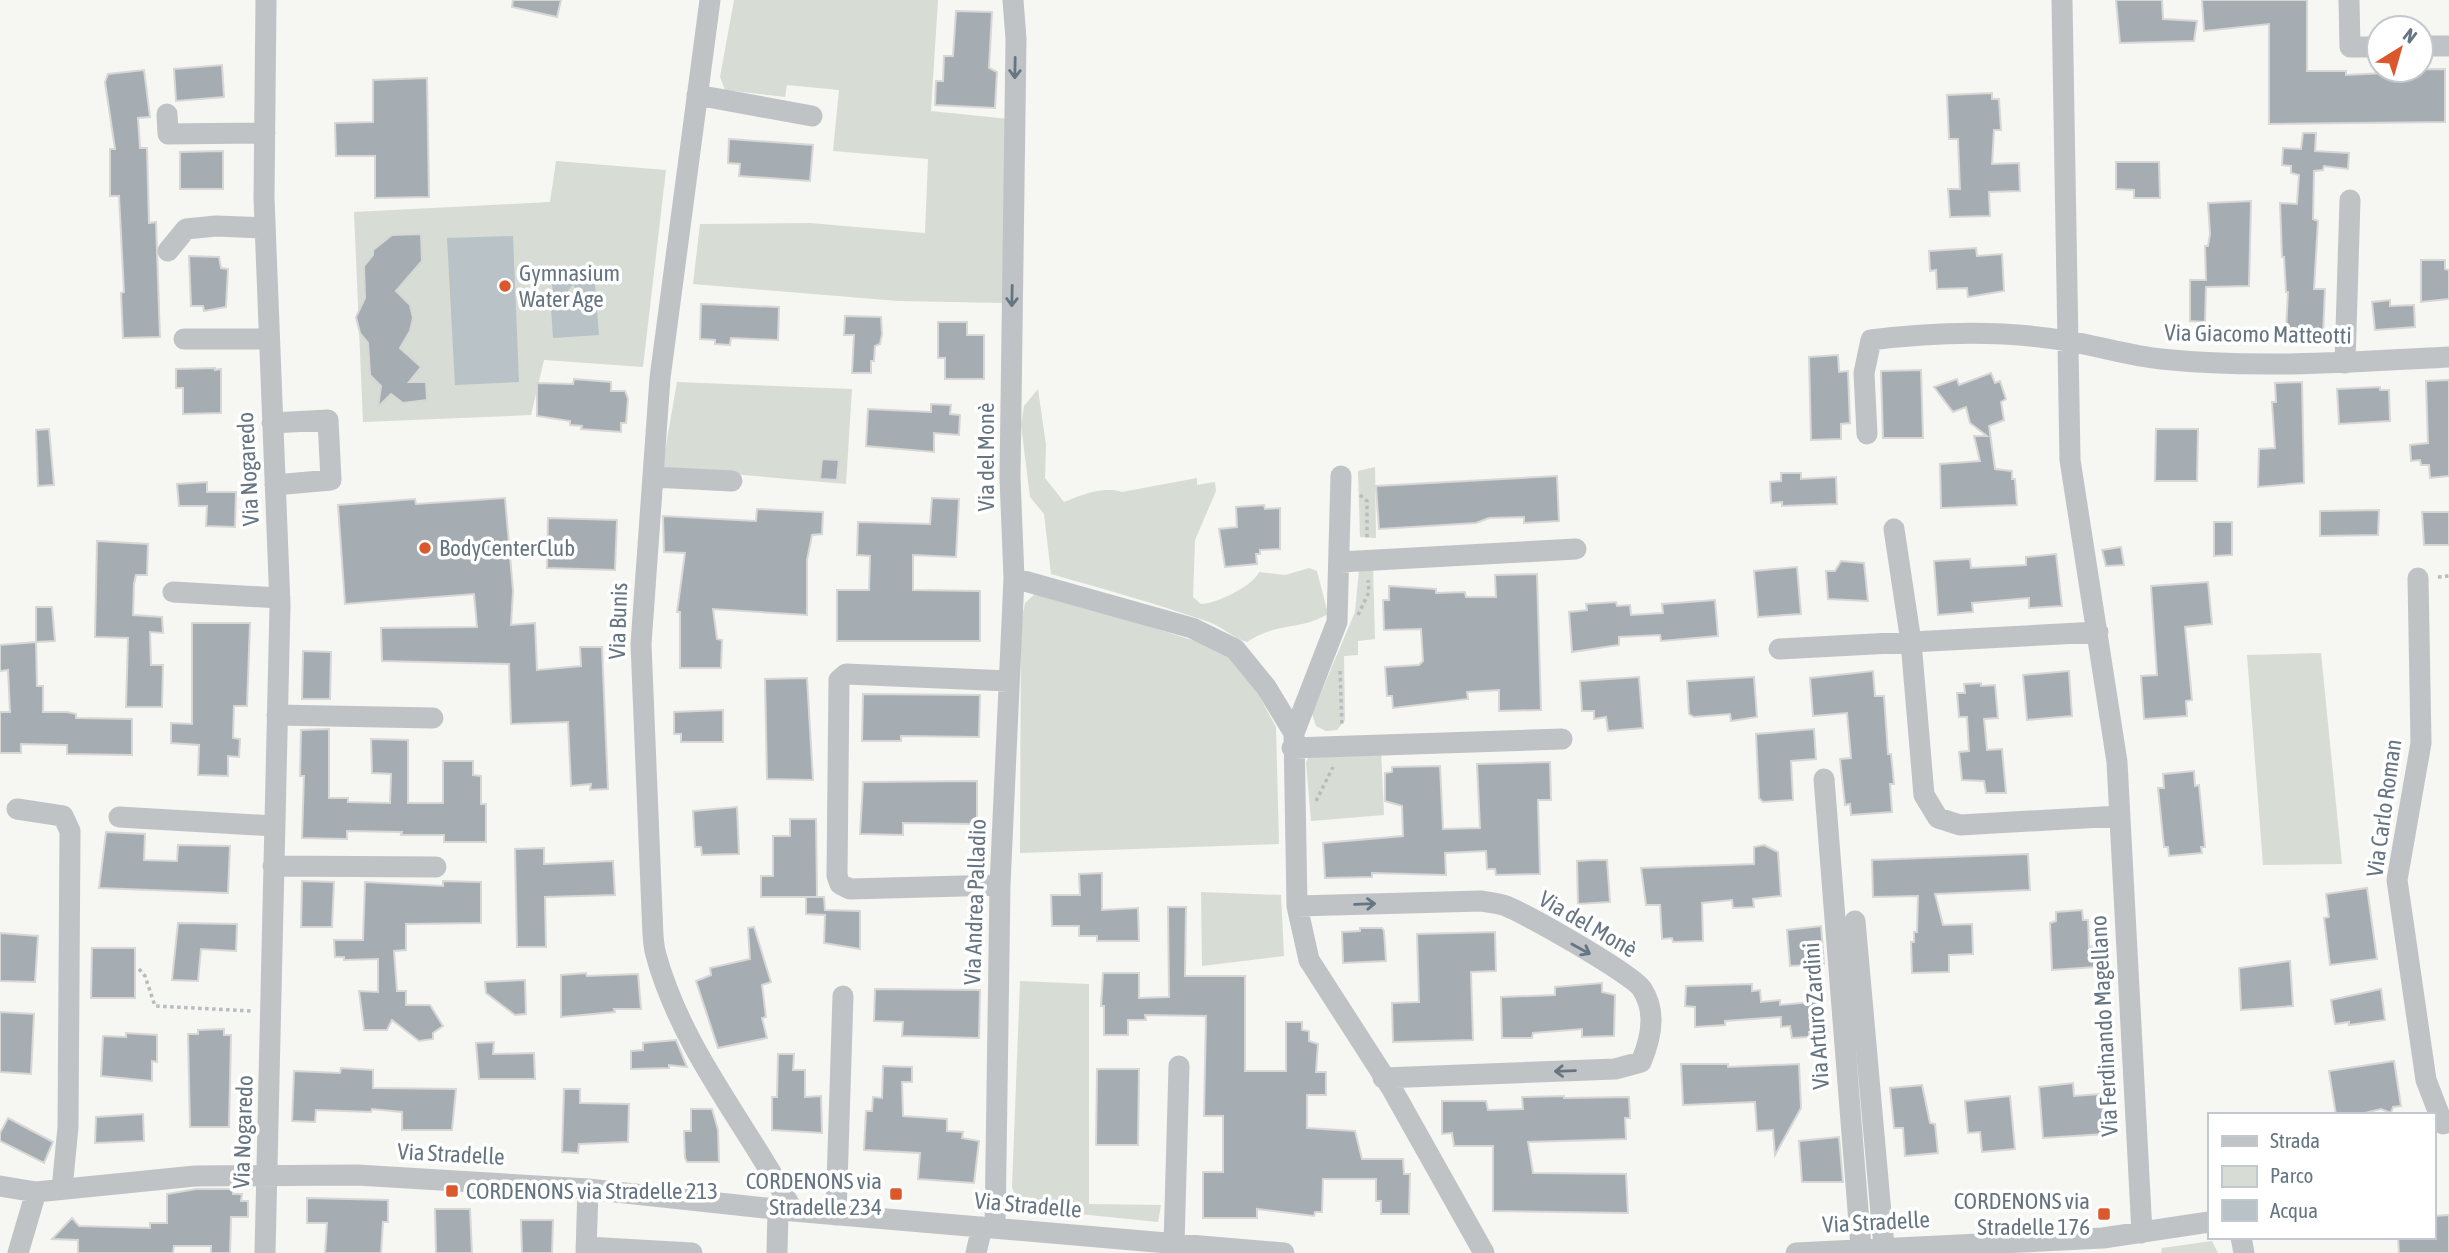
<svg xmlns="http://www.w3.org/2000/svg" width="2449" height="1253" font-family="'Asap Condensed',sans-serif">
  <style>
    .green { fill: #d7dcd4 }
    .water { fill: #b8c2c7 }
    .building { fill: #a5adb3; stroke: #d7d7d5; stroke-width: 2 }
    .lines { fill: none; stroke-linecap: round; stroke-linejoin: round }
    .path { stroke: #b9bcbe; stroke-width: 3.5; stroke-dasharray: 3.5 3.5; stroke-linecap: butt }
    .minor { stroke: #bfc3c6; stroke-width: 21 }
    .oneway { stroke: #667582 }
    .poi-dot { fill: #db582d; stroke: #fff; stroke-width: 2.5 }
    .labels { text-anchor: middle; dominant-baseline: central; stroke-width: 7; stroke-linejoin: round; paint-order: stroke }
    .poi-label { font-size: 23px; fill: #667582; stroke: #fff; text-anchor: start }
    .street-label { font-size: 23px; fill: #667582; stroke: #fff }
  </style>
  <rect width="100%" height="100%" fill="#f6f6f2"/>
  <path class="green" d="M734,0H938L931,111L1009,119L1005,303L898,301L693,284L700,224L810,223L925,233L928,159L833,151L839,90L787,85L785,97L725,90L720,77Z
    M556,161L666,170L643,367L544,360L531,415L363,422L354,212L550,202Z
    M677,382L852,389L846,484L662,468Z
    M1038,389L1046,445L1045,478L1064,502C1081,495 1104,486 1122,492L1197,478V485L1215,482L1216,491L1195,540L1193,597L1201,604C1216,604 1253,586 1259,572L1285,575L1309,568L1317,571L1328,614C1299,631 1280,621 1247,642C1233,638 1223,627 1209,622C1157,604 1104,589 1051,574L1044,514L1030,497L1021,425L1024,406Z
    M1375,467L1376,538L1360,537L1358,471Z
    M1373,566L1375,639L1358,641V655L1344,656L1345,720L1337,730L1326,731L1316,726L1312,714L1355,612L1359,570Z
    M1038,591L1220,649L1245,670L1276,727L1279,844L1020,853L1021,623L1025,603Z
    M2321,653L2342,864L2263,865L2247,655Z
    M1381,750L1384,815L1311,821L1306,762L1310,755Z
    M1201,892L1281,895L1284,956L1202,966Z
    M1020,981L1089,984V1204L1161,1205L1158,1222L1020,1208L1012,1187Z
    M2212,1241L2218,1253H2161L2162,1248Z"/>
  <path class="water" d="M513,236L519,382L455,385L447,238Z
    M575,266L594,273L599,335L553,338L551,308L586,303L584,295L579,294L573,285L564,295L553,293L551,276L565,267Z"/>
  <path class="building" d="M513,0H561L557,17L512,7Z
    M2116,0H2162L2163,19L2197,21L2194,41L2120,43Z
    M2202,0H2307V71H2346V75L2385,73V70L2445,69V122L2269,124V24L2204,31Z
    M956,11L992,12L989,68L997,72L995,108L935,105L936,81H943L944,56H953Z
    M222,65L224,97L176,101L174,69Z
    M144,70L150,117L138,118L140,148H147L149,223L156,222L160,337L123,338L121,293L124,292L119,196H110V149H115L105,82L108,74Z
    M427,78L429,197L375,198V156H336L335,123L373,122V80Z
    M1992,93V99H1999L2001,130H1994L1992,164L2019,163L2020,191L1989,192L1990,216L1950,217L1948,189H1960L1958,139H1949L1947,95Z
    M2303,133H2316L2315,151L2349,153L2348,169L2324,166L2323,170L2314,171L2313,219L2318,221L2314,289H2325L2323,335L2286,330L2288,292H2286L2284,257H2282L2280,203L2297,204L2299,175L2291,173V166L2282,165L2283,148L2301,149Z
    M729,139L813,145L810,181L739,176L740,164L728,163Z
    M223,151V189H180V152Z
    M2116,162H2159L2160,198H2134V190L2116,189Z
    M2251,201L2249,286L2206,287L2205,322L2190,321V280H2206L2205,246H2208L2210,234L2208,203Z
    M421,234L422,261L396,291L410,305L413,318L410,331L400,348L421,367L409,382H426L427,400L403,403L391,394L378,407L381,386L370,375L368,343L360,333L356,317L365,298L364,266L373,255V250L392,235Z
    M1976,248L1977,256L2002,254L2004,291L1968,297L1967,288L1937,289L1936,270L1930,271L1929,251Z
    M189,256L219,257L221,268L228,269L226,307L204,311L203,306H191Z
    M2421,260H2445V269L2449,270V299L2421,302Z
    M2390,300V306L2414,305L2415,327L2375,330L2372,302Z
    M701,304L779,307L778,340L731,338L730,345L715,344V340L700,339Z
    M845,316L881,317L882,334L880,344L875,346L874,361H871V373H852L854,335H844Z
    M938,322H967V335H984V379H945V358H938Z
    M1838,355L1839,372L1848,371L1850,423L1841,424V439L1811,440L1809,357Z
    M215,368V370L221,369V413L183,414V388H176V369Z
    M1921,370L1923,438H1883L1881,371Z
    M1991,373L1995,383L2000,381L2006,399L2001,402L2004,420L1989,426L1995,469L2012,471V479H2015L2017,505L1941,508L1940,464L1980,461L1974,436H1987L1970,423L1966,407L1953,412L1934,387L1957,379L1959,385Z
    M574,379L611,382V391H625L628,399L626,423H621V432L581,429L582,426L570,425V421L537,416V383L573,384Z
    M2449,380V476L2430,478L2429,465H2421L2420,460L2411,461L2410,445L2428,443L2426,381Z
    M2302,382L2304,483L2258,487L2259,449L2275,448L2272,402H2276L2275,383Z
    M2380,387V390H2389L2390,421L2339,424L2337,389Z
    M931,404L951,405L950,414L960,415L959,435L934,433V452L866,446L868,409L931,412Z
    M49,429L54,485L38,486L36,430Z
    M2156,429H2198L2197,481H2155Z
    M822,459L839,460L837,480L820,479Z
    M1781,473H1801V479L1836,477L1837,504L1782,506V502L1771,503L1770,482L1781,481Z
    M1557,476L1559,521L1524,523V517L1489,518L1476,523L1379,529L1376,486Z
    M207,482V492H236L235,527L206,526L207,506H179L177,484Z
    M505,498L513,591L511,625L535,623L537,670L581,666L580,647H602L608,789L590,790L591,784L571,786L568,722L511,724L509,664L382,661L381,628L477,627L474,594L345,604L338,505L415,499L416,504Z
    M932,498L959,499L956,557L913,555V590L980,591V641H837V590H869L870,556L857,555L858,522L930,524Z
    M1264,505L1265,509L1280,508V549L1260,550V554H1256L1257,564L1225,567L1219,529L1237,527L1236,507Z
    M757,509L823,512L822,534L812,535L807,560V615L713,609L717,639L722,640L721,668H680V612H677L685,553L664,552L663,516L756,521Z
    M2379,510L2378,535L2320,536V511Z
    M2422,512H2449V545H2424Z
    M548,518L617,520L615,570L547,568Z
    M2214,522H2232V555L2214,556Z
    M97,541L148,544L147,575H136L134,584L133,615L162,617L163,633L150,632L151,665H163L162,707H126L128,638L95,637Z
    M2121,547L2124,565L2106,566L2102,550Z
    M2056,554L2062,606L2029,608V598L1972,603L1973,612L1938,615L1934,561L1970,559L1971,568L2026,565V557Z
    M1841,561L1864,563L1868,601L1828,599L1826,571H1835Z
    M1797,567L1801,614L1758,617L1754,571Z
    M1537,574L1541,710L1499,711V690L1467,692L1468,699L1393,708L1392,696H1387L1385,667L1419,665L1423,661L1421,629L1384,630L1383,600H1389V586L1436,589V593L1465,592L1466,597H1496L1495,575Z
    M2208,582L2212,624L2185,627L2192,700L2186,701L2187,716L2144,719L2141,676L2157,675L2151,586Z
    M1715,600L1718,636L1661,641L1660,635L1619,637V645L1572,652L1569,612L1587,610L1586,604L1616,602L1617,606L1630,605L1631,615L1663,613L1662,604Z
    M36,607H52L55,641L36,642L37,686H43V712H67L76,714V718L132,719V755L67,754V745L21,744V753H0V712H10L8,670L0,671V645L36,642Z
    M192,623H250L247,706H234L233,738L240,739L239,757L228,756V776L198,775L199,745L171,743V723L192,724Z
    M303,651L331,652L330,699H302Z
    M1873,671L1875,696H1884L1888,754H1891L1894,784H1890L1892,812L1851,815L1850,804L1845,805L1840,759L1851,758L1847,713L1813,716L1810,678Z
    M2069,671L2072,716L2027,720L2023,675Z
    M1639,677L1643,728L1608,731L1606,717L1594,719V711H1582L1580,681Z
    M1754,677L1757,717L1731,721L1730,714L1694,717L1689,714L1687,681Z
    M807,678L813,780L767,779L765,679Z
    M1981,683V686L1995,685L1998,718L1984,719L1987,750L2002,749L2006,793H1986L1984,781L1962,780L1959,752L1969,751L1967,717H1959L1957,693H1965L1964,684Z
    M863,694L980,695L979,737L901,736V741H862Z
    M723,710V742H681V734H674V712Z
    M329,729V798H348V802L390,803L391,774L372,773L371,739L408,740V803H443V761H473V775L481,776V804H486V842H444V835H401L402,832L347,831V839L302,838L304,776H300L301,730Z
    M1814,729L1816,759L1791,761L1793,800L1763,802L1759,798L1756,734Z
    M1550,762L1551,800H1538L1540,874L1496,875L1495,869H1487L1486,851L1445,853L1446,875L1372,873V877L1325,878L1323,843L1403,836L1402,806L1385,801V773L1392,772V767L1440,766L1443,829L1480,828L1477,764Z
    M2194,771L2195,786L2199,785L2205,847H2201L2202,853L2169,856L2168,847H2164L2158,788H2164L2163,774Z
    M977,781V824L903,823V835L860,834L863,782Z
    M737,807L739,854L702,855L701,847H695L693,811Z
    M790,819H816L817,897H761V876H773V836H790Z
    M106,832L145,834L144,860L177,861L178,845L230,846L228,893L99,888Z
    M1764,845L1778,852L1781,896L1753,899L1754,907L1733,908L1732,900L1702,903L1703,941L1673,942L1672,938L1662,939L1660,905H1646L1641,868L1754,864V847Z
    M544,848V864L613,861L615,895L545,897L546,947H517L515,849Z
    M2028,854L2030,890L1935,894L1943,925L1972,924L1973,954L1949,955V972L1912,973L1911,942H1914V932H1917L1918,896L1873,897L1872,860Z
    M1593,860H1607L1610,902L1578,904L1577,861Z
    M1102,873V910L1138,908L1139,941H1097V936H1079V926H1052L1051,895H1080L1079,874Z
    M302,881L334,882L332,927H301Z
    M443,881L481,882V923L406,924V950L394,951L397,991H406V1005H430L443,1026L433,1033V1039L419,1041L392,1020L387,1030H364L359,991L378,992V959L344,960V957H335L334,940H363L365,882L443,886Z
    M2367,888L2377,959L2330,965L2324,918L2329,917L2326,894Z
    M806,897H824L825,910L860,911V949L824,943L825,915L806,914Z
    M1168,907H1186L1185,976H1245V1071H1286V1022H1302V1030L1309,1031V1041L1318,1044L1316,1072H1326V1095H1307V1128L1355,1131L1362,1159H1403L1404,1174H1410L1409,1214H1381V1201H1376V1179H1323L1322,1212H1315L1314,1216L1257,1209V1218H1203V1172H1223V1116H1204L1206,1016L1145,1015L1146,1020H1128V1035H1104V1006H1101L1103,973H1139V998L1169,997Z
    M2082,910L2083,920H2088L2089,947L2095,946L2096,967L2052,970L2050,923L2056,921V912Z
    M178,923L237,924L236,951L201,949L198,981L172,980Z
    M1821,926L1824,964L1790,966L1787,930Z
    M754,927L771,982L762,985L766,1017L762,1018L767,1038L718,1048L696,981L711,975L710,968L750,959L748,928Z
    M1360,928H1382L1384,931L1386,961L1343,963L1342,932L1360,931Z
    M1495,932L1496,971L1471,972L1473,1040L1393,1042L1392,1003L1419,1002L1417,934Z
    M0,933L38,936L35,982L0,981Z
    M92,948H135V998H91Z
    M2290,961L2293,1006L2241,1010L2239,968Z
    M586,973L587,976L638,974L641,1009H614L615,1012L561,1017V975Z
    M525,980L526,1014L515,1015L486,993L485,982Z
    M1602,983V992L1615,995L1614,1036L1582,1037V1029L1533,1033L1532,1038H1502L1501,997L1555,995V987Z
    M1752,984V991L1760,990L1761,1002L1780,1000V1005L1822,1001L1828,1030L1809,1032L1810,1037L1792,1038L1790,1026L1781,1027V1017L1725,1021V1025L1695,1027V1007L1685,1006L1686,986Z
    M875,989L980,990L979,1038L902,1036L903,1022L874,1021Z
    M2381,989L2385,1020L2349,1025V1022L2335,1024L2331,1000Z
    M0,1012L34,1014L31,1074L0,1072Z
    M224,1029V1035H231L229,1127H190L188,1034H198V1030Z
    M126,1033L157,1035V1062L152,1061V1081L101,1076L103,1036L126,1037Z
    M676,1040L687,1067L669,1065V1068L631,1069V1051L643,1050V1043Z
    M494,1042L493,1054L534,1053L535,1079H479L476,1043Z
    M778,1054H794L793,1070H805V1097L821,1096L822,1133L772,1130V1097H777Z
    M2394,1061L2401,1106L2393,1107L2391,1113L2381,1109L2357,1115H2336L2329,1071Z
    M1681,1064H1728V1067L1799,1064L1801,1108L1775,1155L1773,1130L1757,1131L1755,1102L1683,1105Z
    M883,1066L912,1067V1082H902L903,1116L947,1119V1131L963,1132L962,1138L979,1141L974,1183L918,1179L920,1153L864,1150L866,1111H872L873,1097L882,1098Z
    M341,1068L373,1070V1088L456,1089L452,1130H402V1112L372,1109L371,1112L316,1110L315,1122L292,1121L294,1071L340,1073Z
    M1097,1069H1139L1138,1145H1096Z
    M2073,1083L2074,1096L2101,1094L2105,1134L2043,1138L2039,1087Z
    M1922,1085L1930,1123L1935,1124L1938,1153L1905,1156L1903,1128H1894L1890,1088Z
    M564,1089H580V1103L629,1104L628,1142L579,1144L578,1153L562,1152Z
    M1564,1096V1098L1629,1097L1630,1118H1625L1626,1139L1528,1142L1533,1173L1626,1174L1628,1213L1493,1211V1146H1454L1452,1133L1442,1134V1101H1486L1488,1110L1523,1109L1522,1097Z
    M2010,1096L2015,1149L1982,1152L1980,1132L1968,1133L1965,1101Z
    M691,1109H712L718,1130L719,1162H687L685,1158L684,1131H691Z
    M143,1114L144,1141L95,1143L96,1117Z
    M8,1118L53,1142L44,1163L0,1141V1133Z
    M1839,1137L1843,1182H1802L1799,1141Z
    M196,1189H233V1194H242L241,1201H248V1217H231L230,1253H211V1246H174L173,1253H78V1240L52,1239L72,1218L79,1226L150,1228V1223H167V1194Z
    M307,1198L388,1200V1222H383L381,1253H325L327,1223H307Z
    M435,1209H470L472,1253H436Z
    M2449,1215V1253H2399L2398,1237H2433V1216Z
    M521,1220H553L552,1253H522Z"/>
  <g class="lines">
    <path class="path" d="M1360,495L1367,501V540
      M2438,577L2449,576
      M1358,615L1369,592L1368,580
      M1340,671L1342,726
      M1316,801L1333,767
      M139,969L145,976L155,1006L252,1011"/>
    <path class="minor" d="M710,0L660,378L641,644L652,912C653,926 652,942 656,955C682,1050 748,1126 793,1211
      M2062,0L2070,460L2117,762L2142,1233
      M2349,0L2350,47H2379
      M2421,46H2449
      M697,95L812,116
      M167,114L168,134L265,133
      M168,251L186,229L216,226L265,228
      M184,339H268
      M2345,363L2350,200
      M272,423L328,420L331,480L275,485
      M1867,434L1864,373L1871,340C1934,332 2004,330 2067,341C2099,346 2129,356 2161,359C2257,369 2354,362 2449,357
      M1341,476L1337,622L1294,733L1297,906L1309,960L1392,1089L1484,1253
      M653,477L732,481
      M1894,529L1911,642L1924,795L1938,818L1960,825L2119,816
      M1340,562L1576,549
      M1014,578L1192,628L1235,649L1266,687L1294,733
      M2418,578L2421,743L2397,880L2426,1080L2443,1124
      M173,592L280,598
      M1779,649L2098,632
      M277,715L433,718
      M1292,748L1562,739
      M1824,779L1861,1248
      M17,809L63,816L70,831L68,1127L62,1189
      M119,817L274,826
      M273,866L436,867
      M1000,885L850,889L840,884L837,876L839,680L846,674L1009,681
      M1297,906L1481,901C1488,902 1496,903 1503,905C1522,911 1634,975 1642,989C1657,1012 1651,1039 1641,1062L1615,1069L1383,1078
      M1855,921L1884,1247
      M0,1186L36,1192L195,1176L357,1175L588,1189L793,1211L1284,1253
      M836,1215L843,996
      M995,1228L1000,885L1014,578L1010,478L1016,39L1013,0
      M2241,1237L2244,1253
      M1174,1244L1179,1066
      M586,1247L692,1253
      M18,1253L36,1192
      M265,1253L280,605L264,198L266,0
      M586,1253L588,1189
      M777,1253L778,1210
      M976,1253L982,1227
      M1796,1253L2103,1238L2209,1222"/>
  </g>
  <defs><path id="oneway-shaft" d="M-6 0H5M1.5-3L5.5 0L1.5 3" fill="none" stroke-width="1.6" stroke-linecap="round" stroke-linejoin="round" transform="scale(1.75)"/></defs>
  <g class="oneway">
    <use href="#oneway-shaft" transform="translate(1015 68) rotate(91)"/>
    <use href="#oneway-shaft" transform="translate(1012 296) rotate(91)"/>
    <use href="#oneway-shaft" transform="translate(1365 904) rotate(-2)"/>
    <use href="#oneway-shaft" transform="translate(1581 949) rotate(29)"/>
    <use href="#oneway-shaft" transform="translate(1565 1071) rotate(178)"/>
  </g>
  <g class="poi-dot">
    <circle cx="505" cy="286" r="7"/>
    <circle cx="425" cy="548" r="7"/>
    <rect x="445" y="1184" width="14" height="14" rx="3.5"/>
    <rect x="889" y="1187" width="14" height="14" rx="3.5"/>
    <rect x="2097" y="1207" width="14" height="14" rx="3.5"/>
  </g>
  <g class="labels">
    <g class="poi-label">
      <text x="519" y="273">Gymnasium<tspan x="519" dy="26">Water Age</tspan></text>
      <text x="439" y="548">BodyCenterClub</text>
      <text x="882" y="1181" text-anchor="end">CORDENONS via<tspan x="882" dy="26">Stradelle 234</tspan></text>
      <text x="466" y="1191">CORDENONS via Stradelle 213</text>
      <text x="2090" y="1201" text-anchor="end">CORDENONS via<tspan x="2090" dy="26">Stradelle 176</tspan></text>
    </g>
    <g class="street-label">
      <text transform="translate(2258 334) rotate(1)">Via Giacomo Matteotti</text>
      <text transform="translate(986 457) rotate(-90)">Via del Monè</text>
      <text transform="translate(248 469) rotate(-93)">Via Nogaredo</text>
      <text transform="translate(618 621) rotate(-88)">Via Bunis</text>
      <text transform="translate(2384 808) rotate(-82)">Via Carlo Roman</text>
      <text transform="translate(975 902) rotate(-88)">Via Andrea Palladio</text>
      <text transform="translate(1588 924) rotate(30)">Via del Monè</text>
      <text transform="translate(1816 1016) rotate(-94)">Via Arturo Zardini</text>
      <text transform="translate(2104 1026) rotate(-93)">Via Ferdinando Magellano</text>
      <text transform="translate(243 1132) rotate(-88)">Via Nogaredo</text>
      <text transform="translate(451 1154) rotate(3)">Via Stradelle</text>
      <text transform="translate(1028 1205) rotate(5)">Via Stradelle</text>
      <text transform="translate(1876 1222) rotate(-3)">Via Stradelle</text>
    </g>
  </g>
  <rect x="2208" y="1113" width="228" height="126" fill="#ffffff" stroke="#c2c8cd" stroke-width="2"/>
  <rect x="2222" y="1136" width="35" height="10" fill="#bfc3c6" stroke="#c2c8cd" stroke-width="2"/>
  <text x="2270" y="1148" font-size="21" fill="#667582">Strada</text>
  <rect x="2222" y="1166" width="35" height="21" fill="#d7dcd4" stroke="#c2c8cd" stroke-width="2"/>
  <text x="2270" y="1183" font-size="21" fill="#667582">Parco</text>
  <rect x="2222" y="1200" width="35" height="21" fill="#b8c2c7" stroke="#c2c8cd" stroke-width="2"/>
  <text x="2270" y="1218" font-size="21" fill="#667582">Acqua</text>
  <g transform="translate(2400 49) rotate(37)"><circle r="33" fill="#ffffff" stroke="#c2c8cd" stroke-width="2"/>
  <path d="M0-5L12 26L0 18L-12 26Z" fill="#db582d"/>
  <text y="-10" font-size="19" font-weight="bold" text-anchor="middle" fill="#667582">N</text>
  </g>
</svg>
